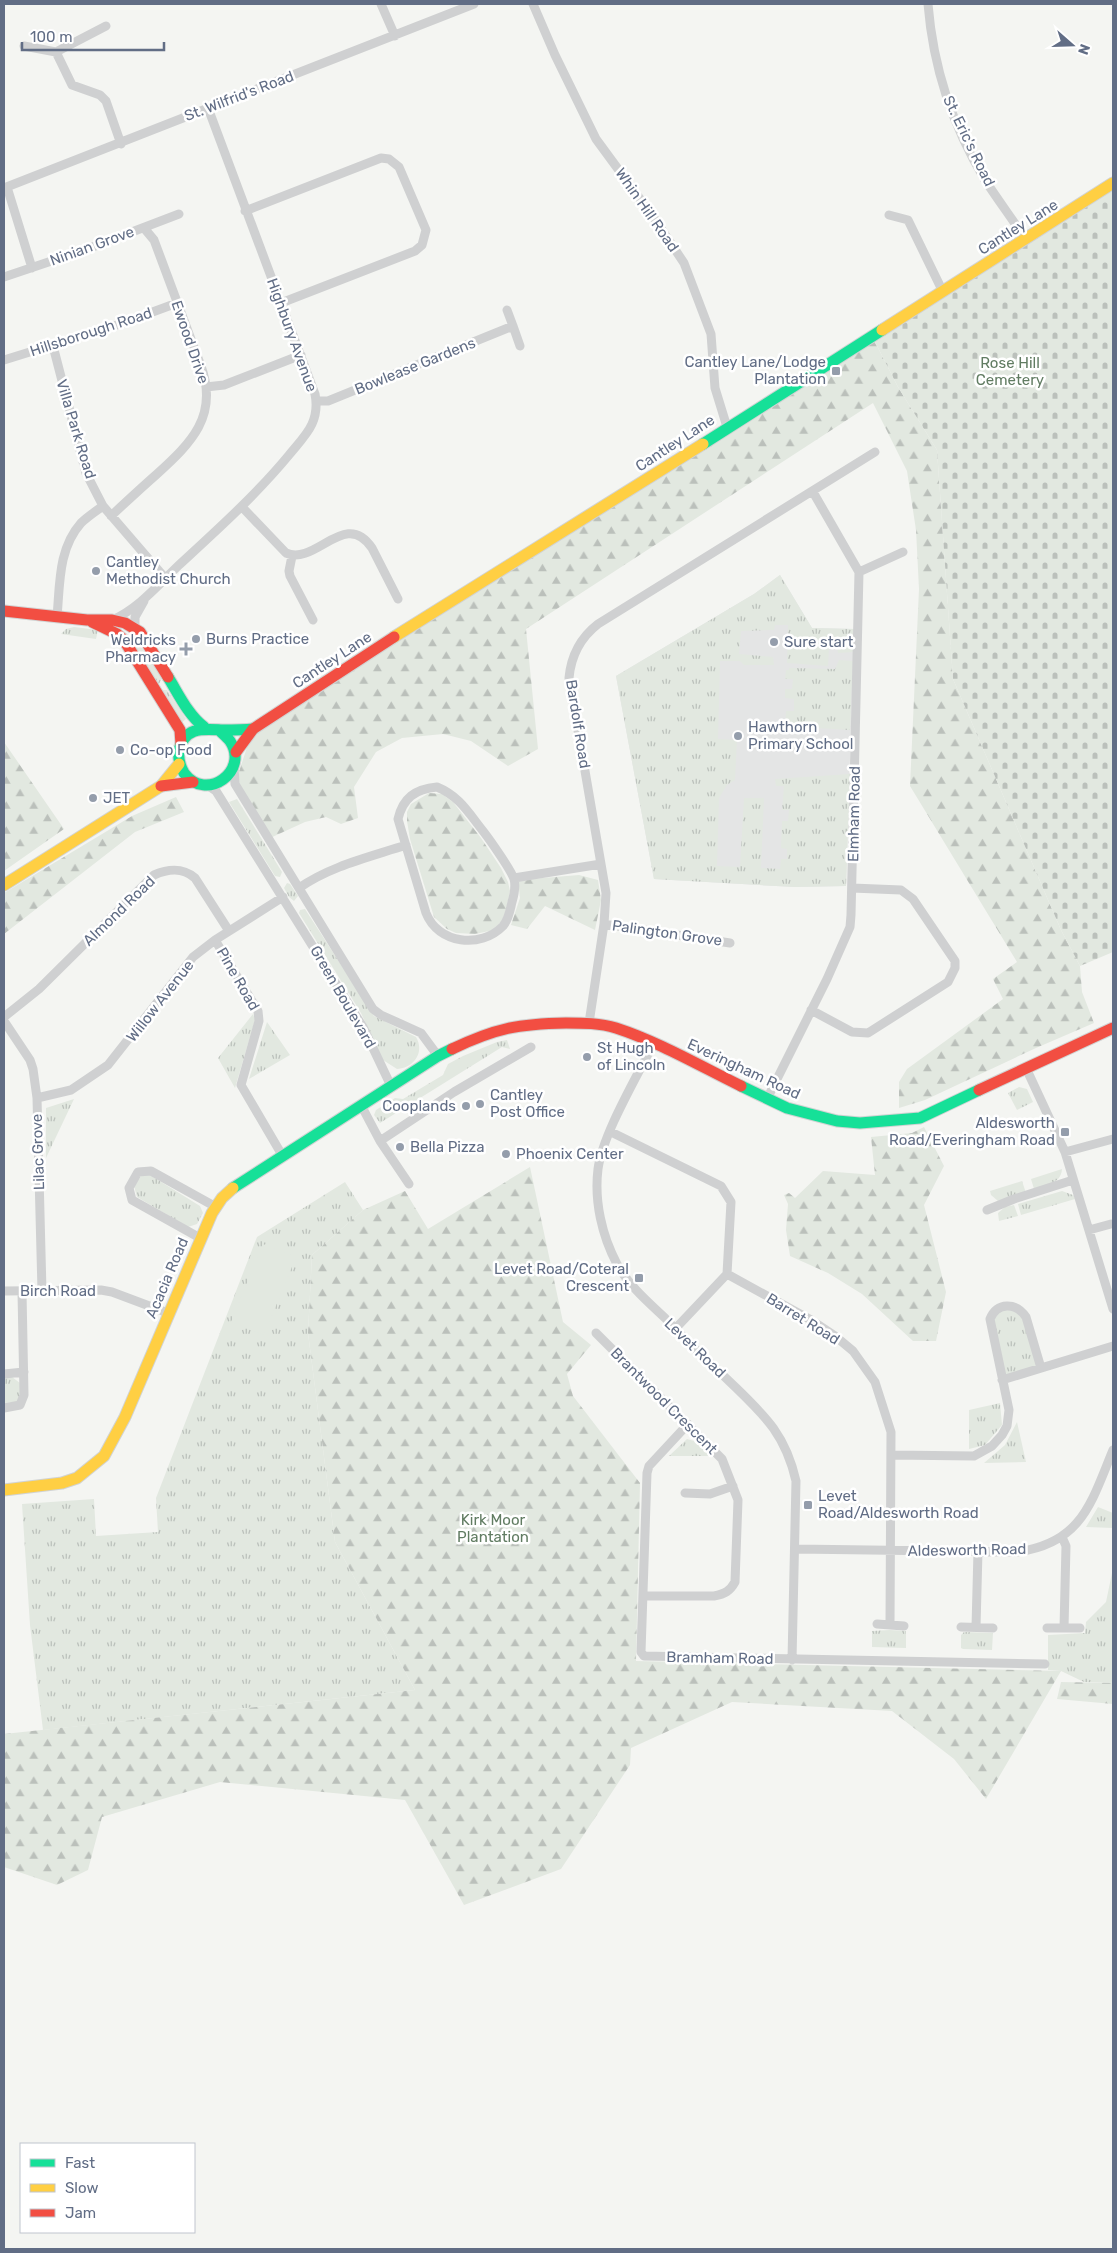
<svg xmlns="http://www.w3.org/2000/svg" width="1117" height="2253" font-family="Rubik,sans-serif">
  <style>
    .built { fill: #e4e5e5 }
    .grass { fill: url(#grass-tufts) }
    .forest { fill: url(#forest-firs) }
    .cemetery { fill: url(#cemetery-stones) }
    .pitch { fill: #e2e8e0 }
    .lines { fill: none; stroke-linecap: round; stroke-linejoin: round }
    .fast-casing { stroke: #d1d3d3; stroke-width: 13 }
    .slow-casing { stroke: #d1d3d3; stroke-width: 13 }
    .jam-casing { stroke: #d1d3d3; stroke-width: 13 }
    .street { stroke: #cfd0d1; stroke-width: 9 }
    .fast { stroke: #16e098; stroke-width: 11 }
    .slow { stroke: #ffcf43; stroke-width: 11 }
    .jam { stroke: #f24e42; stroke-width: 11 }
    .poi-dot { fill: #949dab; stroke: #fff; stroke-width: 2 }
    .labels { text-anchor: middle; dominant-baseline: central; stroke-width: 5; stroke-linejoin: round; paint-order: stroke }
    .street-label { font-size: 15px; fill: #616d85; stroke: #fff }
    .poi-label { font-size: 15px; fill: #616d85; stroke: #fff; text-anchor: start }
    .park-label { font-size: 15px; fill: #617c62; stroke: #fff }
  </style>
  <defs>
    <pattern id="grass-tufts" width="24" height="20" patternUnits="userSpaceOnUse" patternTransform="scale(1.25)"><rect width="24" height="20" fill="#e2e8e0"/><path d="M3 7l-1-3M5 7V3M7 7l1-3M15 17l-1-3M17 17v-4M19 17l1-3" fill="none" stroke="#bbc0bb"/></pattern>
    <pattern id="forest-firs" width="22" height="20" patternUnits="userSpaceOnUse" patternTransform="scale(1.25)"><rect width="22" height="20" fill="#e2e8e0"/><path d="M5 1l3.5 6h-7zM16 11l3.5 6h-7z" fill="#bbc0bb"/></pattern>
    <pattern id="cemetery-stones" width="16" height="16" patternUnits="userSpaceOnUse" patternTransform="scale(1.25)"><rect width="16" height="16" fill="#e2e8e0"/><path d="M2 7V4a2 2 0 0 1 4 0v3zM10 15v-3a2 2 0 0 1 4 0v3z" fill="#bbc0bb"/></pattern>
  </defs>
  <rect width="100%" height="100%" fill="#f4f5f2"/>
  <path class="built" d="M780,575L812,628L854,629L846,886L795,887L654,879L616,676L754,594Z"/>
  <path class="grass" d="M780,575L812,628L854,629L853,652L838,653L837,648H829L828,666L787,663L788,625H775L774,630L741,631L739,654L773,657L774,665H744L740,661H720L718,739L737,740L735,780L727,785L719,798L717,866L740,867L744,798H764L761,868L780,869L781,859H787V849L781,848L782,821H788L789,810H782L784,786H776L775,779L850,774L846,886L795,887L654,879L616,676L754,594Z
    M74,627L98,630L96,639L61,634L66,629Z
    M132,633L162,678L159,684L156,683L125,637Z
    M839,660L853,661L850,730L785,726L786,711H794V699L785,698V689H792L793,679H785L786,670H789V668L835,669Z
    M163,690H167L186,719L180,724L161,692Z
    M237,799L282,872L280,877L275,876L229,802Z
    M287,883L290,884L298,896L294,901L289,897L284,888Z
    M305,909L374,1016L416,1037C425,1052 414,1068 397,1069L383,1060L361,1013L299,913L300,910Z
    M253,1014L255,1020L235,1088L218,1058Z
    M267,1022L290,1055L249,1079Z
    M507,1040L510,1049L502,1047L380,1123L374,1115L376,1110L395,1098L403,1099L443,1075L448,1064L463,1056L497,1042Z
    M1019,1087L1027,1089L1033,1102L1017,1110L1008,1093Z
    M74,1099L46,1158V1108Z
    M1062,1169C1061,1184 1046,1185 1034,1189L1031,1179Z
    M142,1175H150L200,1206L203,1213L197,1224L188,1227L137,1197L134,1186Z
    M1022,1181L1026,1193L998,1201L991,1195L990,1191Z
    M345,1182L363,1210L312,1255L308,1333L335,1542L415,1690L43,1730L30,1625L22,1504L94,1499L96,1536L158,1532L156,1498L257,1237Z
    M1062,1191L1073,1195L1075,1199L1021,1215L1018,1204Z
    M1014,1205L1018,1216L999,1221L998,1213L1005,1207Z
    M999,1307L1022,1311L1041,1368L1002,1380L990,1319Z
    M12,1377L20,1383V1396L17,1402L4,1403V1378Z
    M1000,1403L1002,1425L985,1445L969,1449V1410Z
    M1017,1422L1026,1462L984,1463L1005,1445Z
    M687,1439L694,1441L711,1456H669Z
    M1098,1507L1113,1513V1528L1086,1527Z
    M1113,1568V1683L1084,1682L1061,1671L1048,1670V1635L1085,1633L1086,1622L1106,1602Z
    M890,1630L906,1631V1648L872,1647V1631Z
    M964,1632L993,1633L992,1650L963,1649L961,1648V1635Z"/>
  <path class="forest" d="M872,336L898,387L937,450L953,679L1061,930L1080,966L1082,992L1094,1023L1036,1048L925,1100L899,1108V1082L907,1069L1003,999L993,979L1017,962L910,786L919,589L916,530L907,471L873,403L526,629L538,749L508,766L471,741L443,734L402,738L376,752L354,787L358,818L341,824L326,817L305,822L268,839L235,784L253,729Z
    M4,742L64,829L4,871Z
    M429,793L442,794L453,802L481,838L501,868L508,882L510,891L506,910L503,919L494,930L475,934L456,933L447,929L434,917L410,839L407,821V812L411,804Z
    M176,797L184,812L135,832L4,934V893L132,816Z
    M579,875L598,880L601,900L595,930L545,906L527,929L511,925L520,898L518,880Z
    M924,1127L944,1166L924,1205L946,1292L936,1341H913L862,1294L828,1273L790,1256L786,1230L788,1204L784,1195L789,1193L795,1198L823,1171L875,1175L871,1137L912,1133Z
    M530,1167L563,1322L591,1345L567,1374L573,1396L640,1483L636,1661L1061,1671L986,1799L954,1759L892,1711L732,1702L631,1748L630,1765L561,1869L464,1905L405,1800L220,1782L102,1817L88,1870L57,1885L4,1867V1734L415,1690L335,1542L308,1333L312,1255L363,1210L405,1191L428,1229Z
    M1061,1682L1113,1683V1704L1057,1699Z"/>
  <path class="cemetery" d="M1113,183V952L1080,966L1061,930L953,679L937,450L898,387L872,336Z"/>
  <path class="pitch" d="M263,1244L296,1257L264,1335L231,1322Z"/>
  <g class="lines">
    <defs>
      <path id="fast" d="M703,444L882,330
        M168,677C178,693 188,715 204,727
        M219,730C222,733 227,737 230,741C250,771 206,803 184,773C180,766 178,758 179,751C184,726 204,729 222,730C232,730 243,730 253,729
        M741,1086L787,1108L837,1121L860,1123L920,1118L979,1090
        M233,1188L438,1056L452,1049"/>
      <path id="slow" d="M882,330L1113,183
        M394,637L703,444
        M4,885L161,786L179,764
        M4,1490L62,1483L77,1478L104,1456L125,1417L212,1213L222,1198L233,1188"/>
      <path id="jam" d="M4,611L87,620H112L125,623L140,632L168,677
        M92,622L117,634L124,640L180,730L181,744
        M236,752L253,729L394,637
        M161,786L193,782
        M452,1049C496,1028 518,1024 566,1023C583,1023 600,1023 616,1028C659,1042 700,1066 741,1086
        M979,1090L1113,1028"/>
    </defs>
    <use href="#fast" class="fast-casing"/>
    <use href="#slow" class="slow-casing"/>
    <use href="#jam" class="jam-casing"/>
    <path class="street" d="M381,4L395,36
      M533,4L555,55L596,139L654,218L684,263L711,334L715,388L727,427
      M928,4C933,66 953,127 985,180C998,200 1013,220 1026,240
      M24,46L56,52L106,26
      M56,52L72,85L100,95L106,101L121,144
      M7,187L32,268
      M4,188L474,4
      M245,211L381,158L389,159L399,167L426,230L422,245L415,251L281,303
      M889,215L908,220L943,292
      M4,277L90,248L179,214
      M507,310L513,326
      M53,346L86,473L103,506L165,578
      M4,360L120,324L177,303
      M206,387L224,385L301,355
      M316,401H328L513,326L520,346
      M242,507L286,553C316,566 345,508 372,548L398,599
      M111,516C126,502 141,488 157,474C191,443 219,416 201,366L154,240L144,228
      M292,556L289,571L290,576L313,620
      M859,572L903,552
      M57,617C60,584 58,549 81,523C87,517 96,511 103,506
      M112,620C138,609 159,584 179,565C218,529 256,495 289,455C297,445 307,435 312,424C316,415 317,404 315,394L208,108
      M135,628V617L144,601
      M234,767L235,784L373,1009L381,1015L421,1033L438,1056
      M207,785L216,791L363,1027L391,1086
      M437,787C459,796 468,812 483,831C490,840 511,870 514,879C516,886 514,895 512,902C510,910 509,919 503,926C481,949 438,944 426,913L398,819C403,798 415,789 437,787Z
      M514,878L601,864
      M299,888C330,866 370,857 406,845
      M604,924L730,943
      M215,940L258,1011L259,1021L241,1085L282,1155
      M811,1010L852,1032L868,1033L948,982L955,968V961L913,899L901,890L852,888
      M4,1017L39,989L154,875C168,869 182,867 195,878L229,931
      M4,1021L30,1060L33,1069L37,1098L42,1291
      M589,1023L604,924L606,893L569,678C571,656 580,638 598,624L875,452
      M653,1044C637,1077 603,1133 598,1169C594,1201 602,1236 617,1264C629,1286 648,1302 665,1318C686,1340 708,1361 730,1382C764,1415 785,1433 796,1481L792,1660
      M1026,1068L1065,1152L1113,1309
      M37,1098L71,1090L108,1065L193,957L215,940L283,897
      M767,1099L827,979L850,927L851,915L859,572L813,492
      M361,1105L380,1141L409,1184
      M611,1132L721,1186L731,1202L727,1274L675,1329
      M380,1141L454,1092L531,1047
      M1065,1152L1113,1139
      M987,1210L1014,1199L1073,1180
      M1089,1230L1111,1224
      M200,1238L132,1200L129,1188L138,1172L151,1171L216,1207
      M727,1274L811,1320L835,1336L853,1351L875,1382L891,1432L890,1625
      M4,1291L101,1290L112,1292L168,1313
      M596,1333L722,1459L738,1500L735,1582C730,1591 725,1594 714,1596H644
      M4,1374L24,1372
      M1002,1380L1113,1346
      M4,1408L20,1405L24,1395L22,1292
      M688,1424L649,1466L647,1473L641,1652L644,1656L1045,1664
      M892,1455L974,1456L992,1446L1002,1435L1007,1426L1009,1410L990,1319C997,1302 1016,1302 1026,1317L1041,1368
      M685,1493L710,1494L733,1486
      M1062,1537L1066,1546L1064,1628
      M796,1549L1017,1552C1082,1543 1091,1503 1113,1450
      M877,1624L904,1626
      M961,1627L993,1628
      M976,1627L978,1551
      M1047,1628H1080"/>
    <use href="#fast" class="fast"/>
    <use href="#slow" class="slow"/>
    <use href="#jam" class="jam"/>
  </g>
  <g class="poi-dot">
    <rect x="831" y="366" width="10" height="10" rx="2.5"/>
    <circle cx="96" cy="571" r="5"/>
    <circle cx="196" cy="639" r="5"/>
    <circle cx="774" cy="642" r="5"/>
    <path d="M183.5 641.5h5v5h5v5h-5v5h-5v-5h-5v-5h5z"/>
    <circle cx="738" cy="736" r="5"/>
    <circle cx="120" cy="750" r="5"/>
    <circle cx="93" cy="798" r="5"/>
    <circle cx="587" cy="1057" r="5"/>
    <circle cx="480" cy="1104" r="5"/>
    <circle cx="466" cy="1106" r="5"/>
    <rect x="1060" y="1127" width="10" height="10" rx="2.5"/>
    <circle cx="400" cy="1147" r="5"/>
    <circle cx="506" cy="1154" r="5"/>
    <rect x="634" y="1273" width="10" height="10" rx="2.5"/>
    <rect x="803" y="1500" width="10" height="10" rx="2.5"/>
  </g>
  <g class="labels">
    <g class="street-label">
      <text transform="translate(239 96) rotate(-21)">St. Wilfrid's Road</text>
      <text transform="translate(969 141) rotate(64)">St. Eric's Road</text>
      <text transform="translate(647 210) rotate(55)">Whin Hill Road</text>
      <text transform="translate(1018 227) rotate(-32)">Cantley Lane</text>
      <text transform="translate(92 246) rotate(-20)">Ninian Grove</text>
      <text transform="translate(91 332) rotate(-18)">Hillsborough Road</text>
      <text transform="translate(292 335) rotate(70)">Highbury Avenue</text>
      <text transform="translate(190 342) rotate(71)">Ewood Drive</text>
      <text transform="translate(415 366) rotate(-22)">Bowlease Gardens</text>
      <text transform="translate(76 429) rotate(73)">Villa Park Road</text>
      <text transform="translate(675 443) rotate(-33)">Cantley Lane</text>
      <text transform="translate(332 660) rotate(-33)">Cantley Lane</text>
      <text transform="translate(578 724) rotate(81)">Bardolf Road</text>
      <text transform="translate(854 814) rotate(-89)">Elmham Road</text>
      <text transform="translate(119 911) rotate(-44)">Almond Road</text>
      <text transform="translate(667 933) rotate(8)">Palington Grove</text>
      <text transform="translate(238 979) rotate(60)">Pine Road</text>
      <text transform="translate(343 997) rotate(60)">Green Boulevard</text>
      <text transform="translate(160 1001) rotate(-52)">Willow Avenue</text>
      <text transform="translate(744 1069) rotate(25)">Everingham Road</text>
      <text transform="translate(38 1152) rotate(-92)">Lilac Grove</text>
      <text transform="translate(167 1278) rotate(-67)">Acacia Road</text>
      <text x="58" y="1291">Birch Road</text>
      <text transform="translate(803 1319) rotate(32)">Barret Road</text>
      <text transform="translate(695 1348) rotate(44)">Levet Road</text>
      <text transform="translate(664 1401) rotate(45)">Brantwood Crescent</text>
      <text transform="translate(967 1550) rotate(-1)">Aldesworth Road</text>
      <text transform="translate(720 1658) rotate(1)">Bramham Road</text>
    </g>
    <g class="poi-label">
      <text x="826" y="362" text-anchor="end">Cantley Lane/Lodge<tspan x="826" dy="17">Plantation</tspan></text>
      <text x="106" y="562">Cantley<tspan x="106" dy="17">Methodist Church</tspan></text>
      <text x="206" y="639">Burns Practice</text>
      <text x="176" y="640" text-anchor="end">Weldricks<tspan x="176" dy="17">Pharmacy</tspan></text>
      <text x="784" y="642">Sure start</text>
      <text x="748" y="727">Hawthorn<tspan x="748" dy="17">Primary School</tspan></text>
      <text x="130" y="750">Co-op Food</text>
      <text x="103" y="798">JET</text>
      <text x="597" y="1048">St Hugh<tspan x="597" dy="17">of Lincoln</tspan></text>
      <text x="490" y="1095">Cantley<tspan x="490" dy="17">Post Office</tspan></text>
      <text x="456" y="1106" text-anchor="end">Cooplands</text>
      <text x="1055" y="1123" text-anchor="end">Aldesworth<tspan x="1055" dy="17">Road/Everingham Road</tspan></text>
      <text x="410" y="1147">Bella Pizza</text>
      <text x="516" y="1154">Phoenix Center</text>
      <text x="629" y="1269" text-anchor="end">Levet Road/Coteral<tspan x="629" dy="17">Crescent</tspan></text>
      <text x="818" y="1496">Levet<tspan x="818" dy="17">Road/Aldesworth Road</tspan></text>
    </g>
    <g class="park-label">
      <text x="1010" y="363">Rose Hill<tspan x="1010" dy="17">Cemetery</tspan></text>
      <text x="493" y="1520">Kirk Moor<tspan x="493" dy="17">Plantation</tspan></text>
    </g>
  </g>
  <rect width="1117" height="2253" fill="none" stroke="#616d85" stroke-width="10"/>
  <rect x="20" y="2143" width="175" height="90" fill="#ffffff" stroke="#c0c5ce"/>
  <rect x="30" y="2159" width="25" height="8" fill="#16e098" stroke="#c0c5ce"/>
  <text x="65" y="2168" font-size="15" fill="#616d85">Fast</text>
  <rect x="30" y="2184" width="25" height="8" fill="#ffcf43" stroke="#c0c5ce"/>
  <text x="65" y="2193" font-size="15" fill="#616d85">Slow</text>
  <rect x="30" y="2209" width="25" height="8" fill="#f24e42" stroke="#c0c5ce"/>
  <text x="65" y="2218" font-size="15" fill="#616d85">Jam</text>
  <g transform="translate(1072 45) rotate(110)" stroke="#ffffff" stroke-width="4" paint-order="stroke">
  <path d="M0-4L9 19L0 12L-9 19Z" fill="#616d85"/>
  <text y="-8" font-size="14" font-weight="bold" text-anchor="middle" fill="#616d85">N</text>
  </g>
  <path d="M22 42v8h142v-8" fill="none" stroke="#616d85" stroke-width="2.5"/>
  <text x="30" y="42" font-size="15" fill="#616d85" stroke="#ffffff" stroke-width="4" paint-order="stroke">100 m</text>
</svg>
